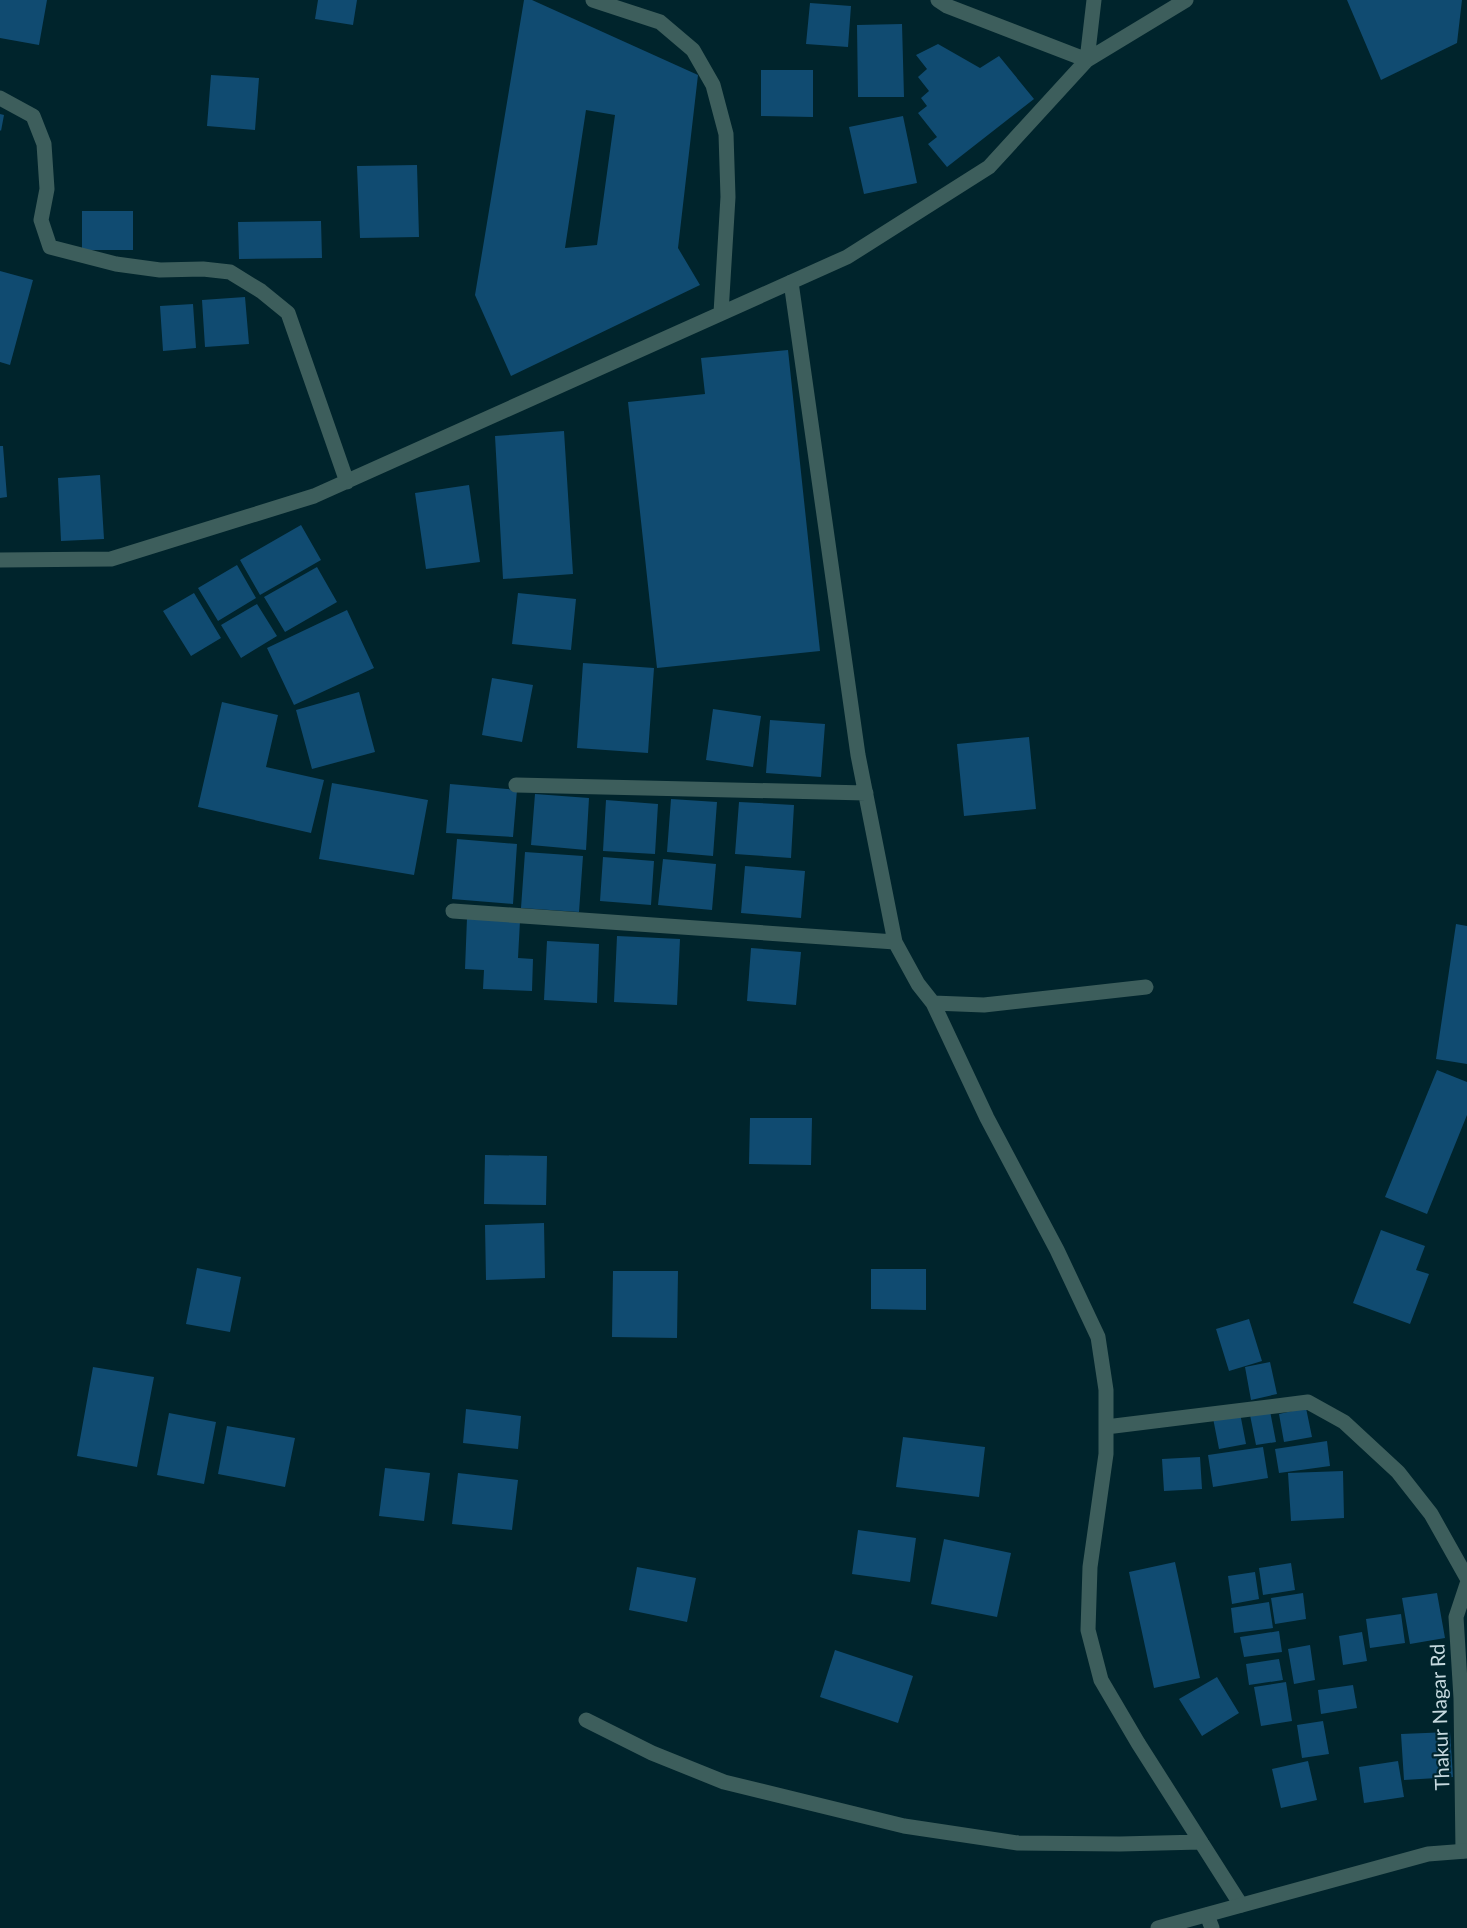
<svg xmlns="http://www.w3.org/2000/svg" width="1467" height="1928" font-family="Lato,sans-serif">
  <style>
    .building { fill: #104b71; fill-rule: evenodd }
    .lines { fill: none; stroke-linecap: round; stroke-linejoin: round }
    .minor { stroke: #3d5e5c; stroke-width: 15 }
    .tertiary { stroke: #3d5e5c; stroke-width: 15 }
    .labels { text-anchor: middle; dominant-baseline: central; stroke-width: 4.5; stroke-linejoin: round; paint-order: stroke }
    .street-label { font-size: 20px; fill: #c6d9df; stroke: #00242c }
  </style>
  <rect width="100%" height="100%" fill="#00242c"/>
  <path class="building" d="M0,0H47L39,45L0,38Z
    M318,0H357L353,25L315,19Z
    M524,0H532L698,75L678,248L700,285L511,376L475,295ZM586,110L615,115L597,245L565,248Z
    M1347,0H1462L1457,43L1381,80Z
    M810,3L851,6L848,47L806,44Z
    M902,24L904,97H858L857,25Z
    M938,44L980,68L999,56L1034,99L947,167L928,144L937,137L918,113L927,106L921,98L929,91L918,77L927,69L916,55Z
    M761,70H813V117L761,116Z
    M211,75L259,78L255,130L207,126Z
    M0,114L4,115L1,131L0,130Z
    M903,116L917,183L864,194L849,127Z
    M417,165L419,237L360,238L357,166Z
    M82,211H133V250H82Z
    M321,221L322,258L239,259L238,222Z
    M0,271L33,280L10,365L0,362Z
    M245,297L249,344L205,347L202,300Z
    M193,304L196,348L163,351L160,306Z
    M788,350L820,651L657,668L628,402L705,394L701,358Z
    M564,431L573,574L503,579L495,436Z
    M0,446H3L7,497L0,498Z
    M100,475L104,539L61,541L58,478Z
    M469,485L480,562L426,569L415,493Z
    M301,525L321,560L260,595L240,560Z
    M237,565L256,598L218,621L198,588Z
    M317,567L337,602L285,632L264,597Z
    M194,593L221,638L191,656L163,611Z
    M518,593L576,599L571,650L512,644Z
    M257,604L277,636L241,658L221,625Z
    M347,610L374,668L294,705L267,648Z
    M583,663L654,668L648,753L577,748Z
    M492,678L533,685L522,742L482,735Z
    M359,692L375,752L312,769L296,710Z
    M222,702L278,715L266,767L324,780L311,833L198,807Z
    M713,709L761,716L753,767L706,760Z
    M770,720L825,724L821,777L766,773Z
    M1029,737L1036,809L964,816L957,744Z
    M332,783L428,800L414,875L319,859Z
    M450,784L517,790L513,837L446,833Z
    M535,794L589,798L586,850L531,845Z
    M671,799L717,802L713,856L667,852Z
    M606,800L658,804L655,854L603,851Z
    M739,802L794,805L791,858L735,854Z
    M457,839L517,844L513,904L452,899Z
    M525,852L583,856L579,912L521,908Z
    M603,857L654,861L651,905L600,901Z
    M663,859L716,864L712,910L658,905Z
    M745,866L805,871L801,918L741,913Z
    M467,918L520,921L518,958L533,959L532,991L483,989L484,970L465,969Z
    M1456,924L1467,926V1064L1436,1059Z
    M617,936L680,939L677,1005L614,1002Z
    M547,941L599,944L597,1003L544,1000Z
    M751,948L801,952L796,1005L747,1001Z
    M1437,1070L1467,1082V1115L1427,1214L1385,1197Z
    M750,1118H812L811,1165L749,1164Z
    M485,1155L547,1156L546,1205L484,1204Z
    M544,1223L545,1278L486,1280L485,1225Z
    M1381,1230L1425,1246L1416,1270L1429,1274L1410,1324L1353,1303Z
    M197,1268L241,1277L230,1332L186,1324Z
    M871,1269H926V1310L871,1309Z
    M613,1271H678L677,1338L612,1337Z
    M1249,1319L1262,1361L1229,1371L1216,1329Z
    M1270,1362L1277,1394L1251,1400L1245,1367Z
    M93,1367L154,1377L137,1467L77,1456Z
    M1306,1408L1312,1437L1284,1442L1279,1414Z
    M466,1409L521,1416L518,1449L463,1443Z
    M1270,1411L1276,1442L1256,1445L1250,1415Z
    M169,1413L216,1422L204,1484L157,1475Z
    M1240,1413L1246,1444L1219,1449L1213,1418Z
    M227,1426L295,1438L285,1487L218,1474Z
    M903,1437L985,1447L979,1497L896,1487Z
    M1327,1441L1330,1466L1279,1473L1275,1449Z
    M1263,1447L1268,1478L1213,1487L1208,1455Z
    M1200,1457L1202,1489L1164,1491L1162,1459Z
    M385,1468L430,1473L424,1521L379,1516Z
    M1343,1471L1344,1518L1291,1521L1288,1473Z
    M458,1473L518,1480L512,1530L452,1524Z
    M858,1530L916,1538L910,1582L852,1574Z
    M944,1539L1011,1553L997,1617L931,1604Z
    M1175,1562L1200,1678L1154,1688L1129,1572Z
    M1291,1563L1295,1590L1263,1595L1259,1568Z
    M637,1567L696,1578L687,1622L629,1610Z
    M1255,1572L1259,1599L1232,1604L1228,1576Z
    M1303,1593L1306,1619L1275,1624L1271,1598Z
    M1437,1593L1445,1638L1410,1644L1402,1598Z
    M1269,1602L1273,1628L1234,1633L1231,1608Z
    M1401,1614L1405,1643L1370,1648L1366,1619Z
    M1279,1631L1282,1652L1244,1657L1240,1637Z
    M1362,1632L1367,1661L1343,1665L1339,1636Z
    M1310,1645L1315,1680L1294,1684L1288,1649Z
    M835,1650L913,1676L898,1723L820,1697Z
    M1279,1659L1283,1680L1249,1685L1246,1664Z
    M1217,1677L1239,1713L1202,1736L1179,1699Z
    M1286,1682L1292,1721L1261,1726L1254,1687Z
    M1353,1685L1357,1708L1321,1714L1318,1690Z
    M1323,1721L1329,1754L1302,1758L1297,1725Z
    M1450,1732L1453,1777L1404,1780L1401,1734Z
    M1308,1761L1317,1800L1281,1808L1272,1769Z
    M1398,1761L1404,1797L1364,1803L1359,1767Z"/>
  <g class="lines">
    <path class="minor" d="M593,0L660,22L693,50L713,85L726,134L728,197L721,313
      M938,0L947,6L1087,60L1094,0
      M0,98L33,116L44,144L47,189L41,220L50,247L116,264L160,270L203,269L230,272L261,291L288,313L347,482
      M791,282L858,755L895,942L918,984L933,1003L984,1005L1146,987
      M0,560L111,559L314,496L847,257L989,167L1087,60L1186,0
      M516,785L866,793
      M453,911L895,942
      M933,1003L987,1118L1057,1250L1098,1337L1106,1390V1454L1090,1567L1088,1630L1101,1680L1138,1743L1241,1905
      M1106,1427L1308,1402L1344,1422L1398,1472L1431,1514L1467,1578
      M586,1720L652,1753L724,1782L904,1826L1018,1843L1120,1844L1201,1842
      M1463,1851L1461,1698L1456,1617L1467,1584
      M1207,1915L1212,1928"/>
    <path class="tertiary" d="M1158,1928L1428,1854L1467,1851"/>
  </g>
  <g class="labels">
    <g class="street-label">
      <text transform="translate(1439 1717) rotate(-92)">Thakur Nagar Rd</text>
    </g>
  </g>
</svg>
